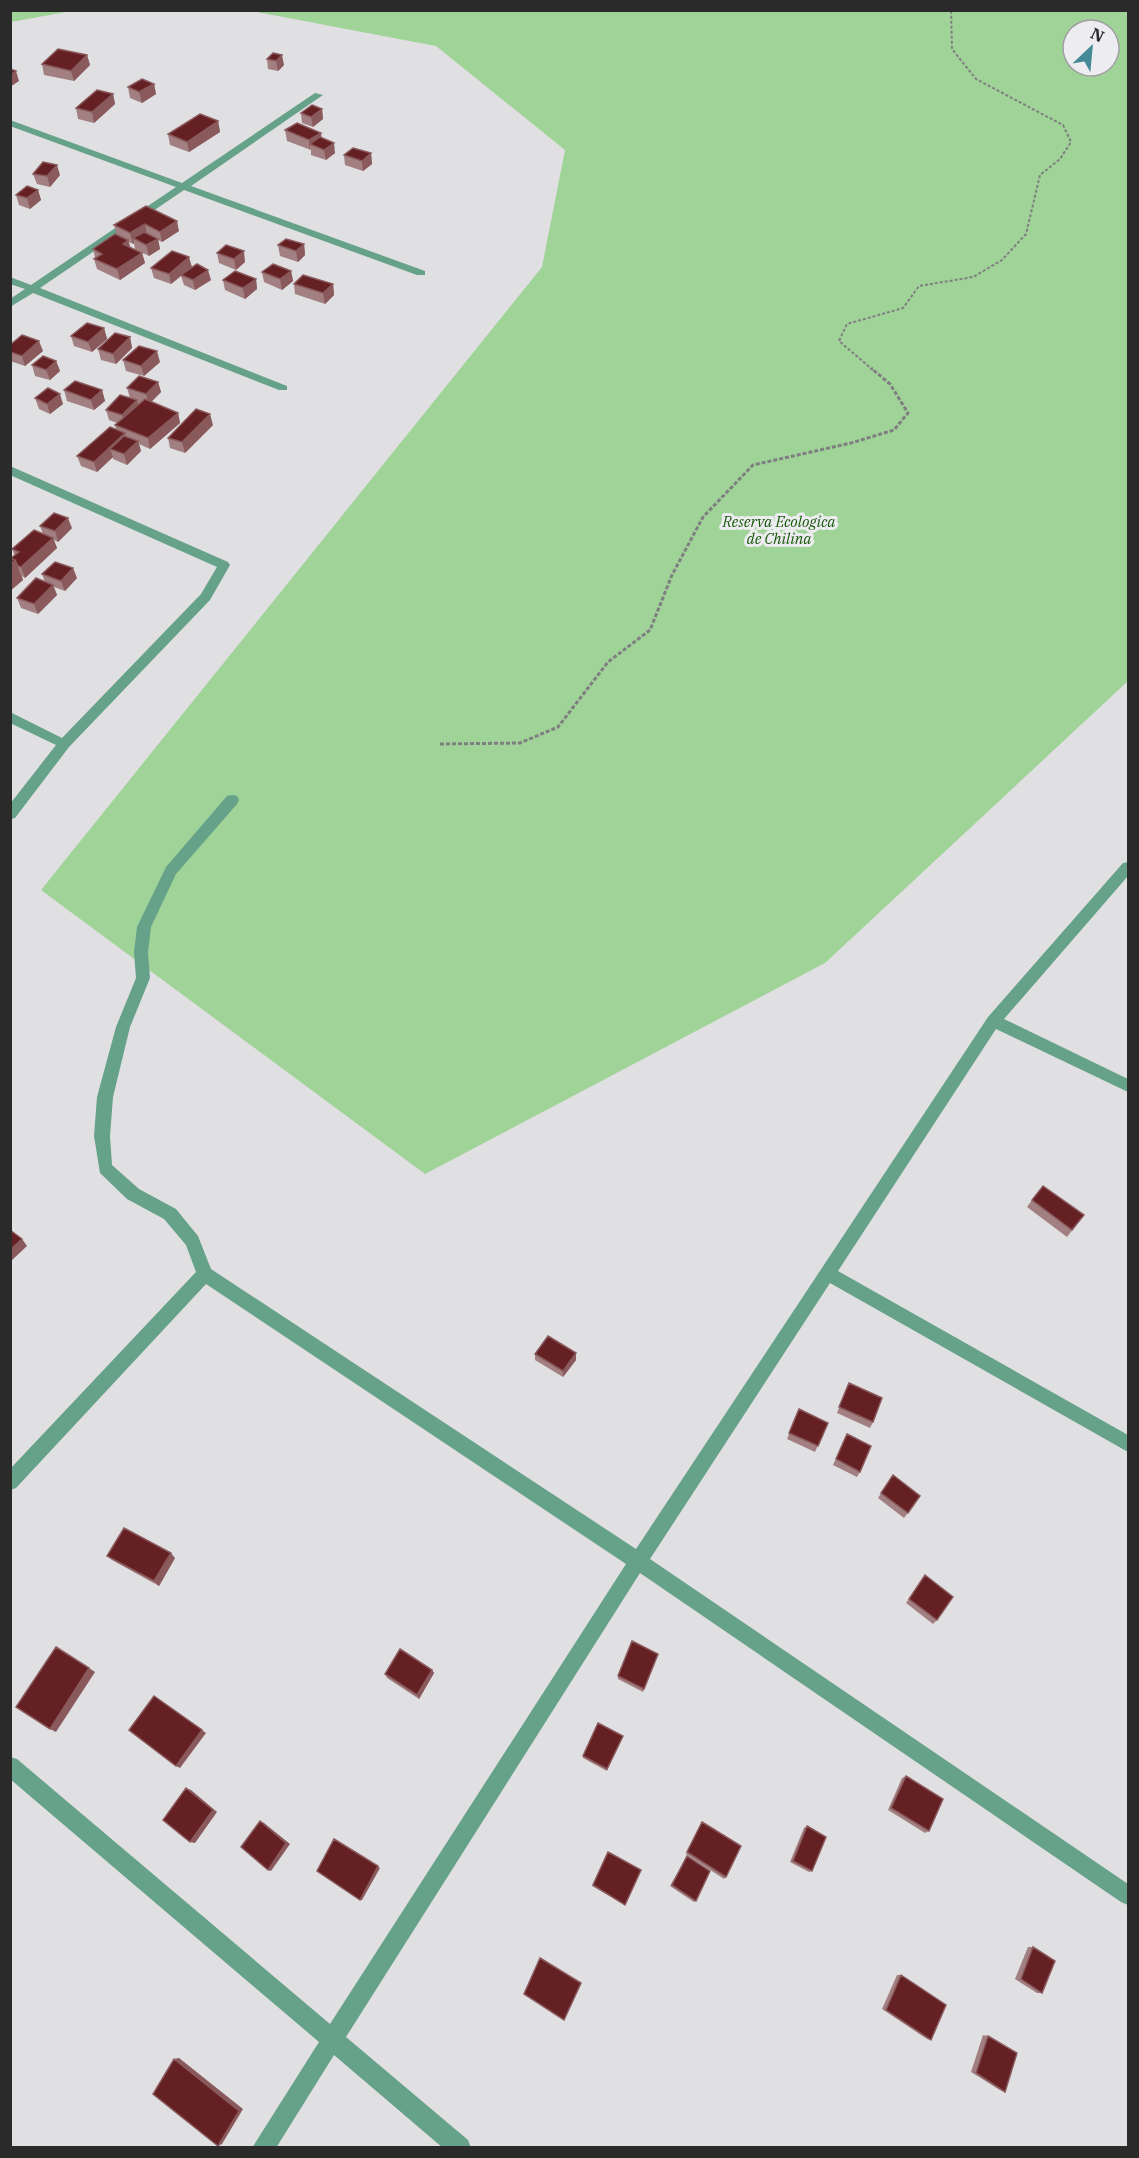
<svg xmlns="http://www.w3.org/2000/svg" width="1139" height="2158" font-family="'IBM Plex Serif',serif">
  <style>
    .green { fill: #a0d398; fill-rule: evenodd }
    .lines { fill: none; stroke-linecap: round; stroke-linejoin: round }
    .path-far1 { stroke: #7f7f81; stroke-width: 2; stroke-dasharray: 3 2; stroke-linecap: butt }
    .path { stroke: #7f7f81; stroke-width: 3; stroke-dasharray: 4 2; stroke-linecap: butt }
    .minor { fill: #66a18a; fill-rule: evenodd }
    .wall { fill: #a28082 }
    .shaded-wall { fill: #89595c }
    .building { fill: #642023; stroke: #89595c; stroke-width: 1.5 }
    .labels { text-anchor: middle; dominant-baseline: central; stroke-width: 6; stroke-linejoin: round; paint-order: stroke }
    .far-park-label { font-size: 15px; font-style: italic; fill: #155909; stroke: #edecf0 }
  </style>
  <rect width="100%" height="100%" fill="#e0dfe2"/>
  <path class="green" d="M11,10H72V11L11,22Z
    M251,11H1128V681L825,963L425,1174L41,890L542,267L565,150L436,46ZM1073,30H1109V66H1073Z"/>
  <g class="lines">
    <path class="path-far1" d="M873,370L839,341L847,324L903,308L919,286L973,277L1002,260L1026,234L1040,175L1060,159L1071,142L1063,125L976,79L952,49L951,10"/>
    <path class="path" d="M440,744L520,743L558,727L608,662L650,630L672,575L703,517L753,465L851,443L894,430L908,413L890,384L871,368"/>
    <path class="minor" d="M315,93L323,95L191,186L425,271V275H417L184,190L40,288L287,386V390H279L33,293L10,307V299L25,289L10,284V277L31,285L176,187L10,126V120L182,183Z
      M10,466L228,562L230,565L210,600L69,747L15,818L10,819V804L56,745L10,723V712L62,738L201,594L217,567L10,475Z
      M232,795L237,796L239,800L237,804L176,874L151,927L148,952L150,978L130,1027L113,1097L110,1136L112,1165L139,1189L176,1209L198,1236L211,1269L636,1549L988,1017L1123,863L1128,862V876L1004,1019L1128,1079V1092L996,1029L838,1271L1128,1435V1452L830,1283L650,1559L1128,1884V1905L1121,1902L640,1573L346,2037L468,2140L471,2148H443L334,2055L276,2148H252L319,2042L10,1779V1757L17,1759L330,2024L626,1564L206,1284L16,1488L10,1490V1469L196,1272L186,1245L164,1219L127,1199L100,1173L94,1136L97,1097L116,1027L136,978L134,952L137,927L166,867L227,796Z"/>
  </g>
  <path class="wall" d="M273,53L284,65L278,71L268,69L267,59Z
    M87,55L90,65L74,81L44,75L42,64Z
    M154,84L156,94L142,103L130,98L128,87Z
    M113,94L115,104L94,123L78,119L76,108Z
    M322,109L323,119L313,127L302,123L301,113Z
    M218,121L220,132L189,152L170,145L168,134Z
    M285,130L322,138L335,153L326,160L311,155V150L287,141Z
    M371,153L372,164L363,171L345,165L344,155Z
    M33,174L60,175L50,187L37,184Z
    M38,190L41,200L30,209L19,205L16,195Z
    M146,206L179,231L162,242L158,240L160,249L149,256L135,249L134,243L133,244L129,242L130,247L142,253L145,263L120,280L97,269L94,259L95,258L93,249L117,235L114,225Z
    M304,244L305,255L298,262L280,256L278,245Z
    M217,253L245,262L236,270L219,263Z
    M192,267L211,280L195,290L184,285L181,276L171,284L154,278L151,268Z
    M291,271L293,281L282,290L264,282L262,272Z
    M256,279L257,289L245,299L225,290L223,280Z
    M294,284H333L334,295L325,304L295,294Z
    M104,328L107,339L92,352L74,346L71,336Z
    M130,337L132,348L116,364L101,360L98,349Z
    M10,345L43,351L25,366L10,361Z
    M123,360L160,362L144,376L126,371Z
    M56,361L60,371L50,380L35,376L32,365Z
    M158,382L161,392L151,402L178,413L180,423L150,449L139,444L141,451L127,465L113,459V457L97,472L81,466L77,456L116,429L115,425L117,423L109,420L106,410L130,398L127,388Z
    M64,390H102L105,401L94,410L67,401Z
    M35,398L63,404L50,414L39,409Z
    M213,425L185,453L170,448L168,438Z
    M40,526L72,528L58,542L54,540L57,548L25,578L22,576L23,580L10,591V558H11L15,556L12,549L43,534Z
    M42,574L77,578L65,591L54,587L57,595L38,614L21,608L17,598L45,582Z
    M1032,1200L1084,1215L1067,1237L1027,1207Z
    M535,1354L576,1360L563,1377L535,1360Z
    M849,1383L873,1422L870,1428L837,1413Z
    M799,1409L828,1423L815,1452L787,1439Z
    M847,1434L860,1472L857,1477L833,1465Z
    M893,1475L920,1496L904,1518L878,1498Z
    M107,1556L175,1558L159,1586L112,1560Z
    M925,1575L937,1620L933,1624L906,1603Z
    M658,1654L643,1692L618,1679V1676Z
    M432,1670L434,1673L419,1699L387,1678L385,1674Z
    M622,1738L607,1771L583,1758V1756Z
    M906,1776L929,1831L925,1833L888,1810L902,1778Z
    M702,1822L726,1877L724,1879L686,1854Z
    M807,1826L812,1871L809,1872L790,1862L804,1828Z
    M608,1852L641,1870L625,1905L592,1886Z
    M687,1856L696,1901L694,1902L670,1886Z
    M1028,1947H1033L1042,1993H1037L1015,1979Z
    M897,1975H901L931,2040L927,2039L882,2009Z
    M983,2035L988,2036L1005,2092L1000,2090L971,2072Z"/>
  <path class="shaded-wall" d="M87,55L90,65L74,81L71,71Z
    M282,55L284,65L278,71L276,61Z
    M16,71L19,81L10,87V75Z
    M154,84L156,94L142,103L139,92Z
    M113,94L115,104L94,123L92,112Z
    M322,109L323,119L313,127L311,117Z
    M218,121L220,132L189,152L187,142Z
    M321,133L322,143L310,144V151L309,140Z
    M334,143L335,153L326,160L324,150Z
    M371,153L372,164L363,171L362,161Z
    M57,165L60,175L50,187L47,176Z
    M38,190L41,200L30,209L27,198Z
    M177,221L179,231L162,242L160,232Z
    M145,224L147,235L133,238L134,243L133,244L130,233Z
    M158,239L160,249L149,256L146,245Z
    M128,240L131,250L123,244Z
    M304,244L305,255L298,262L296,251Z
    M244,251L245,262L236,270L234,259Z
    M142,253L145,263L120,280L117,269Z
    M189,257L192,267L171,284L169,274Z
    M208,270L211,280L195,290L193,280Z
    M291,271L293,281L282,290L280,279Z
    M256,279L257,289L245,299L243,288Z
    M333,284L334,295L325,304L323,293Z
    M104,328L107,339L92,352L88,342Z
    M130,337L132,348L116,364L113,354Z
    M39,341L43,351L25,366L22,356Z
    M157,351L160,362L144,376L141,366Z
    M56,361L60,371L50,380L46,370Z
    M158,382L161,392L149,404L146,394Z
    M102,390L105,401L94,410L91,400Z
    M60,394L63,404L50,414L47,404Z
    M137,400L139,410L125,425L122,415Z
    M178,413L180,423L150,449L148,438Z
    M210,414L213,425L185,453L182,442Z
    M125,433L128,443L110,449L113,457L97,472L94,462Z
    M138,441L141,451L127,465L124,454Z
    M68,518L72,528L58,542L55,531Z
    M53,538L57,548L25,578L21,567Z
    M15,560L23,580L10,591V564Z
    M73,568L77,578L65,591L61,581Z
    M53,585L57,595L38,614L34,604Z
    M22,1239L27,1246L10,1262V1250Z
    M576,1353V1360L563,1377V1371Z
    M171,1553L175,1558L159,1586L154,1581Z
    M89,1668L95,1672L56,1732L50,1729Z
    M432,1670L434,1673L419,1699L417,1695Z
    M154,1696L206,1733L180,1768L176,1766Z
    M186,1788L191,1790L217,1812L195,1843L190,1842Z
    M260,1821L264,1823L290,1844L271,1871L268,1870Z
    M334,1839L380,1868L362,1900H360Z
    M179,2058L243,2109L222,2144L218,2146L174,2059Z"/>
  <path class="building" d="M58,49L87,55L71,71L42,64Z
    M273,53L282,55L276,61L267,59Z
    M10,69L16,71L10,75Z
    M142,79L154,84L139,92L128,87Z
    M97,90L113,94L92,112L76,108Z
    M312,105L322,109L311,117L301,113Z
    M200,114L218,121L187,142L168,134Z
    M297,123L321,133L309,140L285,130Z
    M320,137L334,143L324,150L310,144Z
    M353,148L371,153L362,161L344,155Z
    M43,162L57,165L47,176L33,174Z
    M27,186L38,190L27,198L16,195Z
    M146,206L177,221L160,232L145,224L130,233L114,225Z
    M144,232L158,239L146,245L133,238Z
    M115,234L128,240L123,244L142,253L117,269L94,259L102,254L93,249Z
    M286,239L304,244L296,251L278,245Z
    M226,245L244,251L234,259L217,253Z
    M172,251L189,257L169,274L151,268Z
    M197,264L208,270L193,280L181,275Z
    M273,264L291,271L280,279L262,272Z
    M235,271L256,279L243,288L223,280Z
    M303,275L333,284L323,293L294,284Z
    M87,323L104,328L88,342L71,336Z
    M115,333L130,337L113,354L98,349Z
    M22,335L39,341L22,356L10,352V345Z
    M139,346L157,351L141,366L123,360Z
    M43,356L56,361L46,370L32,365Z
    M139,376L158,382L146,394L127,388Z
    M75,381L102,390L91,400L64,390Z
    M48,388L60,394L47,404L35,398Z
    M120,395L137,400L122,415L106,410Z
    M145,399L178,413L148,438L115,425Z
    M196,409L210,414L182,442L168,438Z
    M110,427L125,433L94,462L77,456Z
    M124,436L138,441L124,454L110,449Z
    M54,513L68,518L55,531L40,526Z
    M34,530L53,538L21,567L18,566L15,560L11,558L19,552L12,549Z
    M10,558L15,560L10,564Z
    M55,562L73,568L61,581L42,574Z
    M36,578L53,585L34,604L17,598Z
    M1043,1186L1084,1215L1072,1230L1032,1200Z
    M10,1230L22,1239L10,1250Z
    M548,1336L576,1353L563,1371L535,1354Z
    M849,1383L882,1398L873,1422L839,1407Z
    M799,1409L828,1423L818,1446L789,1433Z
    M847,1434L871,1446L860,1472L836,1459Z
    M893,1475L920,1496L908,1513L881,1493Z
    M124,1528L171,1553L154,1581L107,1556Z
    M925,1575L953,1597L937,1620L909,1599Z
    M632,1641L658,1654L644,1689L618,1676Z
    M56,1647L89,1668L50,1729L16,1707Z
    M400,1649L432,1670L417,1695L385,1674Z
    M154,1696L202,1730L176,1766L129,1730Z
    M598,1723L623,1736L607,1769L583,1756Z
    M906,1776L943,1799L929,1831L891,1808Z
    M186,1788L213,1810L190,1842L163,1820Z
    M260,1821L286,1843L268,1870L241,1847Z
    M702,1822L741,1846L726,1877L687,1852Z
    M807,1826L826,1837L812,1871L793,1861Z
    M334,1839L378,1866L360,1900L317,1871Z
    M608,1852L641,1870L625,1905L593,1885Z
    M687,1856L710,1871L696,1901L672,1885Z
    M1033,1947L1055,1961L1042,1993L1021,1979Z
    M540,1958L581,1983L564,2020L524,1994Z
    M901,1975L946,2005L931,2040L886,2010Z
    M988,2036L1017,2053L1005,2092L976,2073Z
    M174,2059L239,2111L218,2146L153,2094Z"/>
  <g class="labels">
    <g class="far-park-label">
      <text x="779" y="521">Reserva Ecologica<tspan x="779" dy="17">de Chilina</tspan></text>
    </g>
  </g>
  <rect width="1139" height="2158" fill="none" stroke="#2a2a2b" stroke-width="24"/>
  <g transform="translate(1091 48) rotate(26)"><circle r="28" fill="#edecf0" stroke="#9f9ea1" stroke-width="1.5"/>
  <path d="M0-4.5L10 22L0 15L-10 22Z" fill="#448995"/>
  <text y="-9" font-size="16" font-weight="bold" text-anchor="middle" fill="#2a2a2b">N</text>
  </g>
</svg>
